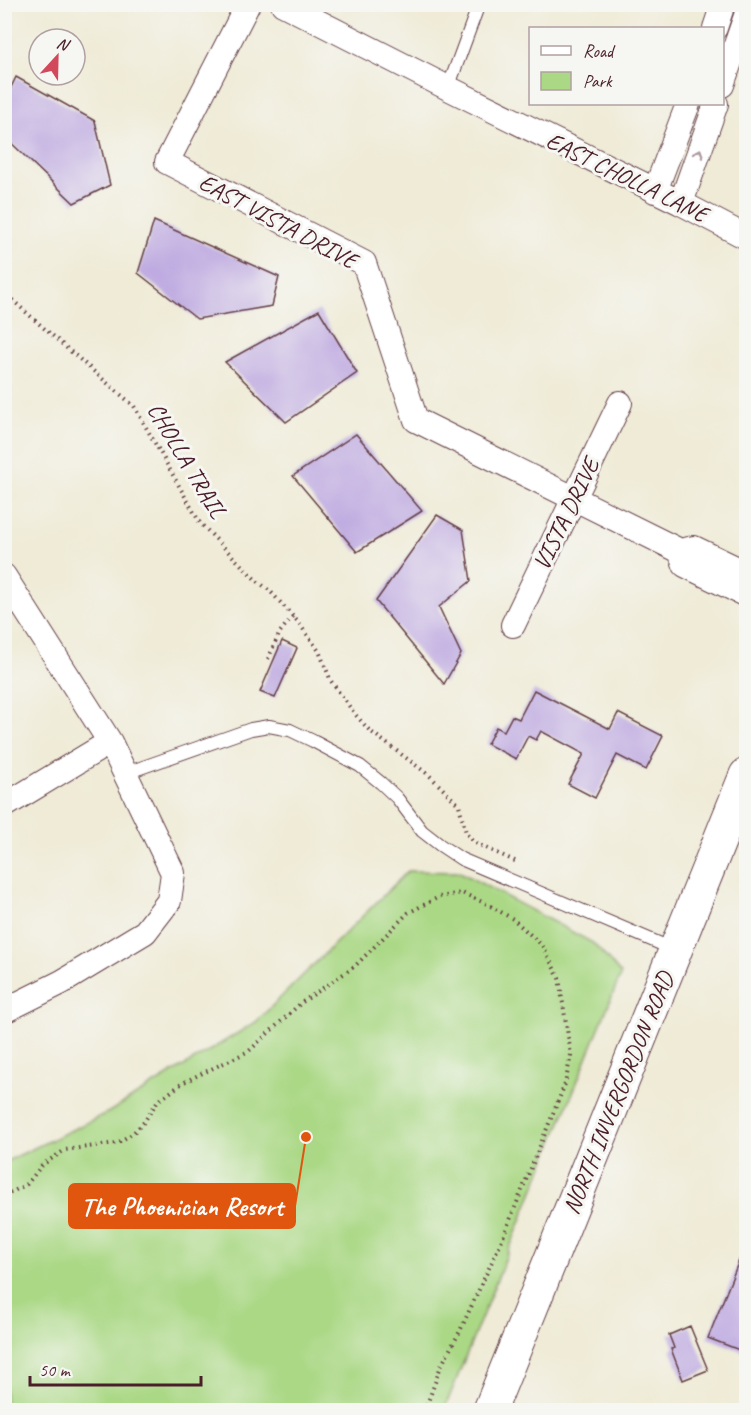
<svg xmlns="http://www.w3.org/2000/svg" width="751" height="1415" font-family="Caveat,sans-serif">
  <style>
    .green { fill: #aad885; stroke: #7a7c58; stroke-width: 1.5 }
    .building { fill: #bfabe1 }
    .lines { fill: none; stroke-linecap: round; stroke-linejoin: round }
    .lane-casing { stroke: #633e45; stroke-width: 14 }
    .street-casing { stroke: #633e45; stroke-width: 26 }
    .secondary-casing { stroke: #633e45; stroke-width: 35 }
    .path { stroke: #633e45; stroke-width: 4; stroke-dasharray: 1.5 4.5; stroke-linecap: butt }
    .lane { stroke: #fff; stroke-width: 12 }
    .street { stroke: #fff; stroke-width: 24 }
    .secondary { stroke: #fff; stroke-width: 33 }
    .oneway { stroke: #ae9aa0 }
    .labels { text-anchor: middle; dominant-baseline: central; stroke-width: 6; stroke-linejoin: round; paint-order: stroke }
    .street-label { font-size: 24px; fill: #4a1f2b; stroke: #f6f6f2 }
    .leader { fill: none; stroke: #e0560e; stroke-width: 2 }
    .callout-dot { fill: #e0560e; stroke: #f6f6f2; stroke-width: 2 }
    .callout { fill: #e0560e; stroke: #e0560e; stroke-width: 2 }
    .callout-label { font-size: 26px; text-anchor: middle; font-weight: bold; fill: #fff }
  </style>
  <rect width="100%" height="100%" fill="#f6f6f2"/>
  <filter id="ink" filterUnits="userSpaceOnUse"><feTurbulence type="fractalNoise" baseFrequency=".0167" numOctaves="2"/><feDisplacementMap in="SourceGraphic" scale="12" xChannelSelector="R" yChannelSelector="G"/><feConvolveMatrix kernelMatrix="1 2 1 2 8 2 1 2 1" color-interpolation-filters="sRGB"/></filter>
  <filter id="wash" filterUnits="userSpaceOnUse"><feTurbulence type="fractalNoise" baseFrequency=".008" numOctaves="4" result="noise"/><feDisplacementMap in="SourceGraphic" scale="24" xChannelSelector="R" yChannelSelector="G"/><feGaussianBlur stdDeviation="1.35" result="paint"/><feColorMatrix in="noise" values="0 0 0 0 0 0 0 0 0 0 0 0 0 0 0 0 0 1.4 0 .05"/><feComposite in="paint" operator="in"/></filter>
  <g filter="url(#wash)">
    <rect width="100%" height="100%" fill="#efebd7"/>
    <path class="green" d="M408,871L460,872L593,943L621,974L444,1410H5V1162L109,1112L256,1022Z"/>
    <g id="blocks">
      <path class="building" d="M16,77L95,121L110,185L74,203L4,136V102Z
        M154,221L279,277L272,306L197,319L138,273Z
        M319,310L357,373L286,422L225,362Z
        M356,434L422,511L357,552L293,476Z
        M437,515L463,530L471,581L439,607L461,654L444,684L376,601Z
        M282,641L297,648L275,698L260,692Z
        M534,690L610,729L618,713L663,736L646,770L617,755L595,798L568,784L584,754L541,731L536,740L528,736L516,759L487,744L496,727L504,731L512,716L519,719Z
        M746,1243H747V1353L708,1338Z
        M690,1326L708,1370L683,1380L671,1349L674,1348L669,1335Z"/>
    </g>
  </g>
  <g filter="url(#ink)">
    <use href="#blocks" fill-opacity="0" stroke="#633e45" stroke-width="1.5"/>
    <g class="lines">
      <defs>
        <path id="lane" d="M448,88L479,4
          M126,773L251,729L269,726L290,730L313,741L360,766L381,783L397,798L422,831L440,845L461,859L675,950"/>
        <path id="street" d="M248,4L167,162L364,263L416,420L680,551L694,548L746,573
          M283,4L448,88L681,203L746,237
          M715,28L723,4
          M722,85L746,16
          M655,191L688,104
          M681,203L716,104
          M680,551L685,565L746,595
          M4,576L110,742L173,873L169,901L145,932L62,982L4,1011
          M513,625L620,403
          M4,806L110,742"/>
        <path id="secondary" d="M490,1410L746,775"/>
      </defs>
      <use href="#lane" class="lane-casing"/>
      <use href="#street" class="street-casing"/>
      <use href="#secondary" class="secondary-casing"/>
      <path class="path" d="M4,291L9,297L62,344L134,406L200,523L255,579L270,591L298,622L319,651L331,681L354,713L370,731L429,775L459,805L466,833L473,842L517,862
        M268,659L280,632L293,616
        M4,1194L12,1192L27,1184L42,1165L65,1150L117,1143L132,1134L144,1122L157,1102L184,1082L249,1051L301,1003L355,966L408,913L439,897L462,893L487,904L513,919L542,945L559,978L571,1055L565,1084L501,1242L459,1333L441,1366L425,1410"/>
      <use href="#lane" class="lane"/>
      <use href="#street" class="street"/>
      <use href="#secondary" class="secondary"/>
    </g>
    <defs><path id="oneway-chevron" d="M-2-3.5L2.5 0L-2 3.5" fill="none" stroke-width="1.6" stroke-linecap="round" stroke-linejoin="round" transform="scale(1.5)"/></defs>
    <use class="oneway" href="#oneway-chevron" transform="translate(699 153) rotate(-71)"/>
  </g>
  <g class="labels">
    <g class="street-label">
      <text transform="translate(627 177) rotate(26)">EAST CHOLLA LANE</text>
      <text transform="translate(278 221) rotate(28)">EAST VISTA DRIVE</text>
      <text transform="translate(187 460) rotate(59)">CHOLLA TRAIL</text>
      <text transform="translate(566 514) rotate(-64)">VISTA DRIVE</text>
      <text transform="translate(618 1093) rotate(-68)">NORTH INVERGORDON ROAD</text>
    </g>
  </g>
  <path class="leader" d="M306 1137L295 1206"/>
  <circle class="callout-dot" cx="306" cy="1137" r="6"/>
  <rect class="callout" x="69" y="1184" width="226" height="44" rx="6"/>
  <g class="callout-label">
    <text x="182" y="1215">The Phoenician Resort</text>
  </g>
  <rect width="751" height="1415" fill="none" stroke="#f6f6f2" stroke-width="24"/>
  <rect x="529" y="27" width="195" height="78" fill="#f6f6f2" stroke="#b1a0a2" stroke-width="1.5"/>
  <rect x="541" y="46" width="30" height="9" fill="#ffffff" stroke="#b1a0a2" stroke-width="1.5"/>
  <text x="583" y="57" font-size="18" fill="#4a1f2b">Road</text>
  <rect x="541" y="72" width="30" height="18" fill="#aad885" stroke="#b1a0a2" stroke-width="1.5"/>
  <text x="583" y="87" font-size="18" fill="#4a1f2b">Park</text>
  <g transform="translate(57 57) rotate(22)"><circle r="28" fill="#f6f6f2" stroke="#b1a0a2" stroke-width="1.5"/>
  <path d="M0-4.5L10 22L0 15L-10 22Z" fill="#d1495b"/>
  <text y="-9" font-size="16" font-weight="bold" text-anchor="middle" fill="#4a1f2b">N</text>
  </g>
  <path d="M30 1376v9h171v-9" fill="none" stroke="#4a1f2b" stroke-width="3"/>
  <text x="39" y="1376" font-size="18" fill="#4a1f2b" stroke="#f6f6f2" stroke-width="4.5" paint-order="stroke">50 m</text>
</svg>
